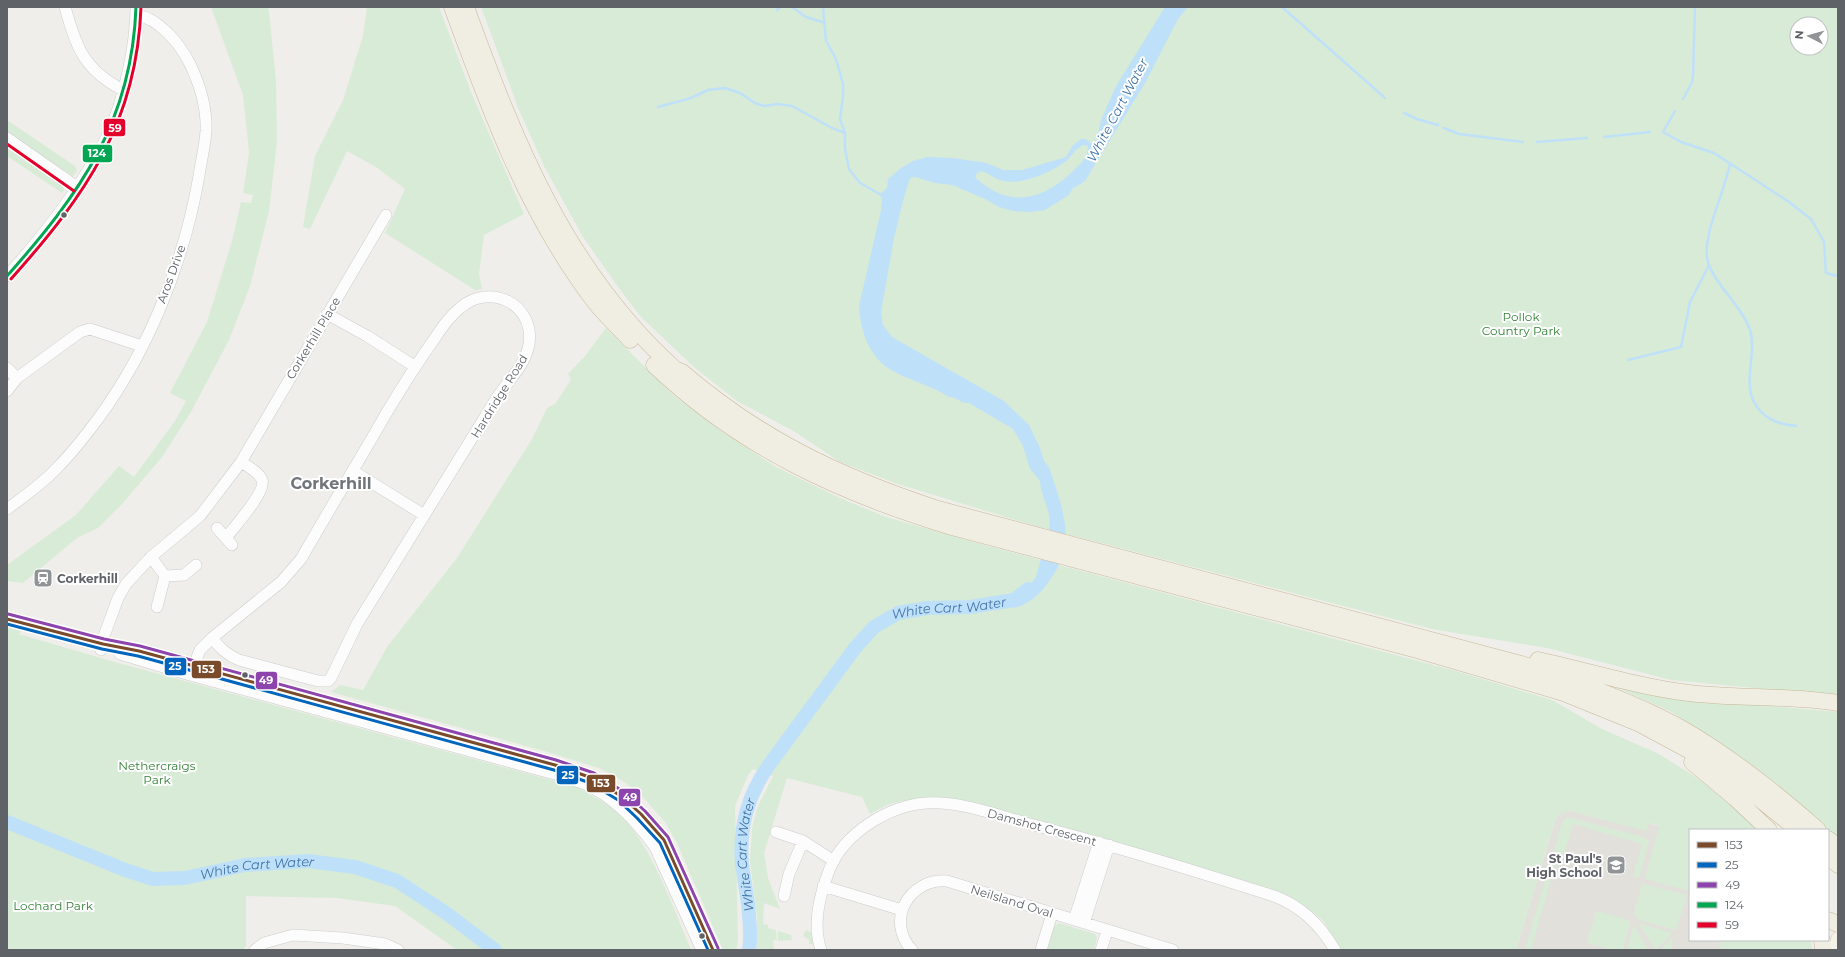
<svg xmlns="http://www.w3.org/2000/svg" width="1845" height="957" font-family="Montserrat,sans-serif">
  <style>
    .education { fill: #e2e0da }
    .green { fill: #d8ebd6; fill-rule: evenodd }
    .water { fill: #bfe0f9; fill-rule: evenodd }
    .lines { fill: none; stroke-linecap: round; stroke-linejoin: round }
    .stream { stroke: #bfe0f9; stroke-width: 2.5 }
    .river { stroke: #bfe0f9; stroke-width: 14 }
    .minor-casing { stroke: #cbcccc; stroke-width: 12 }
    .major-casing { stroke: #d7ceb8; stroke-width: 15 }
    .highway-casing { stroke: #c8b996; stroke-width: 17 }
    .minor { stroke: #fdfcfc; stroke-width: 11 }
    .major { stroke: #f4f2e9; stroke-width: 14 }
    .highway { stroke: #f0ede3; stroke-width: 16 }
    .bus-1-casing { stroke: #fff; stroke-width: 6 }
    .bus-2-casing { stroke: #fff; stroke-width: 6 }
    .bus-3-casing { stroke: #fff; stroke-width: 6 }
    .bus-4-casing { stroke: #fff; stroke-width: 6 }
    .bus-5-casing { stroke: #fff; stroke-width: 6 }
    .bus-1 { stroke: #7a4b2a; stroke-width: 3 }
    .bus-2 { stroke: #0065bd; stroke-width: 3 }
    .bus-3 { stroke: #8e44ad; stroke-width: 3 }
    .bus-4 { stroke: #00a651; stroke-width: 3 }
    .bus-5 { stroke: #e4002b; stroke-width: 3 }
    .bus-dot { fill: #5f6368; stroke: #fff; stroke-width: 1.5 }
    .labels { text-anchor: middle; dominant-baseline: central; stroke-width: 4; stroke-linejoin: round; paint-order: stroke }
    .street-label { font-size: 12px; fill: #5f6368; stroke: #fff }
    .park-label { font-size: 12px; fill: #348238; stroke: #fff }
    .poi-label { font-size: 12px; font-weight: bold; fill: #5f6368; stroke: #fff; text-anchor: start }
    .water-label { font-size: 13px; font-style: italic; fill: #4174aa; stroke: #fff }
    .district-label { font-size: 16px; font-weight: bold; fill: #70757a; stroke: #fff }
    .line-badge { stroke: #fff; stroke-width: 1.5 }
    .badge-label { font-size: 11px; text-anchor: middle; font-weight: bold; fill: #fff }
  </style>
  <rect width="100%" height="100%" fill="#efeeea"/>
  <path class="education" d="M1561,801L1690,834V940H1778L1777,950H1516Z"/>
  <path class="green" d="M211,7H268L269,11L276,81L277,142L269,211L250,286L229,340L191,412L162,457L123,503L98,528L77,538L23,583L7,581V565L76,515L119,466L134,477L175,421L186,401L170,393L207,322L232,241L241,202L251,203L253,195L243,193L249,153L243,95Z
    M367,7H439L471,92L524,214L484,235L479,274L482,289L475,290L385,233L405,189L376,167L347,151L310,229L303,227L315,156L343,100L363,36Z
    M481,7H1838V696L1671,680L1547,648L1432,629L1032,525L898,484L840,462L795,432L737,401L695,368L641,317L621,291L583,237L545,168L519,110ZM1797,24H1821V48H1797Z
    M7,120L75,166L77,171L73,176L7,133Z
    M12,147L67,184L62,193L7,156V149Z
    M606,328L673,395L721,431L776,467L842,499L886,517L984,545L1452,670L1552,700L1602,729L1657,753L1688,772L1726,798L1760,830H1690V891L1645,879L1659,826L1649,823L1646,831L1570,811L1562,813L1555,820L1516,950H1339C1335,942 1331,933 1326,925C1316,909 1284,897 1268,888L952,799L903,801L889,804L870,814L862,797L787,778L764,853L768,878L780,909L764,903L763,924L768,925V928L776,930L777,940H773L774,950H757V918L750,860L752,829L757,808L773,776L753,769L748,775L735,806L738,941L736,950H723L677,843L665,822L642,796L623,781L599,768L541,750L331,692L340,685L363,690L387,647L457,558L532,439L547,408L555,404L571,380L568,374L585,356Z
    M7,624L24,628L19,634L111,661L577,787C594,797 614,806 627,822C655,856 674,909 691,950H457L395,906L337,898L246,896V946L243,950H7Z
    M1609,684L1689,699L1838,712V838L1737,754L1671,712Z
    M1566,818H1571L1643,837L1649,841L1639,878L1633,876L1642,844L1573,824L1564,854L1554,851L1562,822Z
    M1552,857L1557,858L1531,950H1525Z
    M1642,884L1687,895L1676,930L1639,920L1634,913Z
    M1596,911L1626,919L1630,924L1623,950H1607V948L1587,943Z
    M1059,923L1095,934L1097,938L1094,950H1047L1054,927Z
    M1638,923L1672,933L1656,950Z
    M1633,927H1635L1648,950H1627Z
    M806,930L811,932L813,944H809V940L803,936Z
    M778,931L791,935L792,940L778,941Z
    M1673,937L1671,950H1660Z
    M1721,940H1811L1812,950H1720Z"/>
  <path class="water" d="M1165,7H1188L1178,19L1144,85L1085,181L1072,189L1069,195L1045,210L1030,212L1013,211L999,207L985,199L952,185L935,183L915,177L910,178L903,201L894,238L881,312L883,325L892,337L1004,401L1029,425L1040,448L1044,461L1049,467C1062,508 1078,541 1050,580C1040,594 1031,603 1015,608L1010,595L1031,583L1036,577L1050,525L1049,514L1041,489L1040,481L1030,469L1023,446L1013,429L969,403C961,404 957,397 949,397C930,385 907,380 888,368C868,355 860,328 859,306L881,210L882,200L880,194L887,188L888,179L901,168L913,161L927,157L953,158L987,163L1003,170H1022L1066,157L1073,145L1081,139H1085L1093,144L1097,138L1101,120L1116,86ZM1083,145L1088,146C1088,158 1081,163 1073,171C1042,201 1008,209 975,177L977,173L981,171C989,173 996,180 1003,181C1023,185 1049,173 1065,162C1072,156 1075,149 1083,145Z"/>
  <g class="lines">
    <path class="stream" d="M792,7L806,17L825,23
      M823,7L826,41L836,59L843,84V97L840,119L845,133V149L849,169L860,183L883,196
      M1282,7L1385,98
      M777,10L780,7
      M1683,99L1692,82L1693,76L1695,7
      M658,107L691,98L708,90L725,88L740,93L755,103L764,106L778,104L792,106L832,128L845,133
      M1675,111L1663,132L1681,142L1714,153L1789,202L1811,219L1824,242L1826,273L1837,276
      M1404,113L1417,119L1438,125
      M1444,128L1459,134L1523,142
      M1604,137L1650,132
      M1537,142L1587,138
      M1730,163C1725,192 1704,230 1707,257C1709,279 1743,307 1750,330C1757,351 1743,382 1754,402C1762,418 1779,425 1796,426
      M1628,360L1681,347L1690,302L1709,265"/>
    <g class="river">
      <path id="s1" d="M7,822L125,870L153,879L185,878L245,865L308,861L355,867L397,881L446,913L495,950"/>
      <path id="s2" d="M749,950C752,935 749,919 748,904C746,890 744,877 742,864C739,826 748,795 769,765L855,648L874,627L898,613L927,608L970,607L1014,600L1028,589"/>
    </g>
    <defs>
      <path id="minor" d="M65,7C76,47 84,70 123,90
        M7,138L77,187
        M7,276C45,234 83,186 108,134C124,101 136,44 136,7
        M327,314L367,336L414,366
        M7,368L17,378
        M7,391L17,378L80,332L90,329L142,346
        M353,471L424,515
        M7,509C23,497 42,484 56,469C67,458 78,445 88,432C145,360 183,267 199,176C201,161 205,146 206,131C207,108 200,85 190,64C180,44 159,18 136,15
        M217,528L232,545
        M226,538C234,527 267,491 262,480C259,472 247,466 241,462
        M151,557L165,576L157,607
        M165,576L184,575L196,565
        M7,619L103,644L139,651L193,667L555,765L592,778L621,796L641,814L664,840L713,950
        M101,650L104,636L118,598L126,584L151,557L200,516L241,462L386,215
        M120,654L190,675L555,774C565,778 575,780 585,784C614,797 637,822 655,847L702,950
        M190,675L200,650L212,638L281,582L301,559C329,510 359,461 387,412C402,387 418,362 435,338C442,327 450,316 460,308C490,282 535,304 529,344C526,364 509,380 498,396L357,624L331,678L328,681H318L239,660C227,655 220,648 212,638
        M776,832L803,841L834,861
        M823,886L902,910
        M784,896L789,874L803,841
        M1074,920L1099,842
        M1084,923L1109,845
        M255,950L264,943L293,935L343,938L385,944L398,950
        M821,950C812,923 820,894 830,868C845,833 888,806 926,803C959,801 994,814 1026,823C1109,844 1192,870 1274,896C1301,906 1321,926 1335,950
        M912,950C885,921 909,878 947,881L1173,950
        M1041,950L1052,914
        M1101,950L1107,931"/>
      <path id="major" d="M1835,950L1838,939"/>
      <path id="highway" d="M452,7C489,108 526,210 591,297C602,313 617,325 630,340
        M466,7C515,142 566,271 675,369L682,372C760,439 840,477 938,509L1521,664C1576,681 1629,700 1679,727C1729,755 1775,792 1818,830
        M654,365C740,447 839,493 952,527L1421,651L1564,693L1638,723L1692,752L1751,792L1798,830
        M1538,660C1589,671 1638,687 1689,693C1739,699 1789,695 1838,703
        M1692,762L1735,798L1769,830
        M1828,839L1838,847
        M1828,856L1838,865
        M1828,920L1838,924
        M1822,940L1823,950"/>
    </defs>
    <use href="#minor" class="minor-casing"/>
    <use href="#major" class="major-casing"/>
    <use href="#highway" class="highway-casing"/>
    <use href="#minor" class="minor"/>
    <use href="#major" class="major"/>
    <use href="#highway" class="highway"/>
    <defs>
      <path id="bus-1" d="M7,619L103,644L139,651L555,765L592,778L621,796L641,814L664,840L713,950"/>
      <path id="bus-2" d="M7,624L102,649L138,656L554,770L590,783L618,800L637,818L660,843L708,950"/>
      <path id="bus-3" d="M8,614L104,639L140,646L556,760L594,773L624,792L645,811L668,837L718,948"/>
      <path id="bus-4" d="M7,276C80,194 132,121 136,7"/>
      <path id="bus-5" d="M7,144L74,191
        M11,279C85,196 137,123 141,7"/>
    </defs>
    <use href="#bus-1" class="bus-1-casing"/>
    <use href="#bus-2" class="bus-2-casing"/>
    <use href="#bus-3" class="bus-3-casing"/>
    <use href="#bus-4" class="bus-4-casing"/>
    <use href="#bus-5" class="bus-5-casing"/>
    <use href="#bus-1" class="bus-1"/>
    <use href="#bus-2" class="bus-2"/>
    <use href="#bus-3" class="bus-3"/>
    <use href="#bus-4" class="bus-4"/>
    <use href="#bus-5" class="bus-5"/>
  </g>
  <defs>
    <symbol id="station-square" viewBox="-11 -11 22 22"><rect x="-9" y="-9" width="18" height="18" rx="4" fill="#919496" stroke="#fff"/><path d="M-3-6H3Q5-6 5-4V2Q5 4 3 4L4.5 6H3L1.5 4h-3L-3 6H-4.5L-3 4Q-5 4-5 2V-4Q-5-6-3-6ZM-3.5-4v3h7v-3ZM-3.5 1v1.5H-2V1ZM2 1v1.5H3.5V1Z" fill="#fff"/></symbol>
    <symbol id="school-square" viewBox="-11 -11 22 22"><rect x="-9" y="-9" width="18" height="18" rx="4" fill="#919496" stroke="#fff"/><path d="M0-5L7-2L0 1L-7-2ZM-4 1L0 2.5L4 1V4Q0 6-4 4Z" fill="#fff"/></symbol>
  </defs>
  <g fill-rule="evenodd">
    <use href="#station-square" x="32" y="567" width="22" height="22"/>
    <use href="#school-square" x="1605" y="854" width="22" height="22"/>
  </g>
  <g class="bus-dot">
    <circle cx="64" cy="215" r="3.5"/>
    <circle cx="245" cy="675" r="3.5"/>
    <circle cx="702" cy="936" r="3.5"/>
  </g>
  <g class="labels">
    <g class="street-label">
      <text transform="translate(171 274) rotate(-70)">Aros Drive</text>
      <text transform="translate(313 338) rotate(-59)">Corkerhill Place</text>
      <text transform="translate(499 396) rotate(-58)">Hardridge Road</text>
      <text transform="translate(1042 827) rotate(15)">Damshot Crescent</text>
      <text transform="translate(1012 901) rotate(17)">Neilsland Oval</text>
    </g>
    <g class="park-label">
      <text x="1521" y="316">Pollok<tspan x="1521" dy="14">Country Park</tspan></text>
      <text x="157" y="765">Nethercraigs<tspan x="157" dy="14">Park</tspan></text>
      <text x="53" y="905">Lochard Park</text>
    </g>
    <g class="poi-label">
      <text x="57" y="578">Corkerhill</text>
      <text x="1602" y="858" text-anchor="end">St Paul's<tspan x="1602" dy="14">High School</tspan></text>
    </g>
    <g class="water-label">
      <text transform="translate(1117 110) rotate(-62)">White Cart Water</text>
      <text stroke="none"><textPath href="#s2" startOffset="444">White Cart Water</textPath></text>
      <text stroke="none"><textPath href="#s2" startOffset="96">White Cart Water</textPath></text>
      <text stroke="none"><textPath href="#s1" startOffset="262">White Cart Water</textPath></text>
    </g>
    <g class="district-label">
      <text x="331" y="483">Corkerhill</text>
    </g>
  </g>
  <g class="line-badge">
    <rect x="103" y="118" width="23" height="19" rx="4" fill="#e4002b"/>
    <rect x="82" y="144" width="31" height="19" rx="4" fill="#00a651"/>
    <rect x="164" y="657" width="23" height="19" rx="4" fill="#0065bd"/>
    <rect x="191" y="660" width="31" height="19" rx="4" fill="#7a4b2a"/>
    <rect x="255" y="671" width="23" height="19" rx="4" fill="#8e44ad"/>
    <rect x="556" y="765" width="23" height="20" rx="4" fill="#0065bd"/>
    <rect x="586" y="774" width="30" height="19" rx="4" fill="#7a4b2a"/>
    <rect x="618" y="788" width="23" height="19" rx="4" fill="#8e44ad"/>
  </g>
  <g class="badge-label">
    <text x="115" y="132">59</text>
    <text x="97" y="157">124</text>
    <text x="175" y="670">25</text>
    <text x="206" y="673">153</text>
    <text x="266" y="684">49</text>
    <text x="568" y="779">25</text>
    <text x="601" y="787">153</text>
    <text x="630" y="801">49</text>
  </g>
  <rect width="1845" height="957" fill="none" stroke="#5f6368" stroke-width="16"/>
  <rect x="1689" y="829" width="140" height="112" fill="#ffffff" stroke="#bfc1c3"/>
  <rect x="1697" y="842" width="20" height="6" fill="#7a4b2a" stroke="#bfc1c3"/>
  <text x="1725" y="849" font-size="12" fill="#5f6368">153</text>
  <rect x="1697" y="862" width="20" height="6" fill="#0065bd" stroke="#bfc1c3"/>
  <text x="1725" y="869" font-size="12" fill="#5f6368">25</text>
  <rect x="1697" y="882" width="20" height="6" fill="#8e44ad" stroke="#bfc1c3"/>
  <text x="1725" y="889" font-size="12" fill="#5f6368">49</text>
  <rect x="1697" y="902" width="20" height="6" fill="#00a651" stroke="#bfc1c3"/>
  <text x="1725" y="909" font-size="12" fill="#5f6368">124</text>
  <rect x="1697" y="922" width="20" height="6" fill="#e4002b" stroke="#bfc1c3"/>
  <text x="1725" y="929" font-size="12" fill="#5f6368">59</text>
  <g transform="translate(1809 36) rotate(276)"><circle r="19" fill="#ffffff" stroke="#bfc1c3"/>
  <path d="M0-3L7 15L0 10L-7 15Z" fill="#919496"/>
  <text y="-6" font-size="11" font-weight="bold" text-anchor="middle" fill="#5f6368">N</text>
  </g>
</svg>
